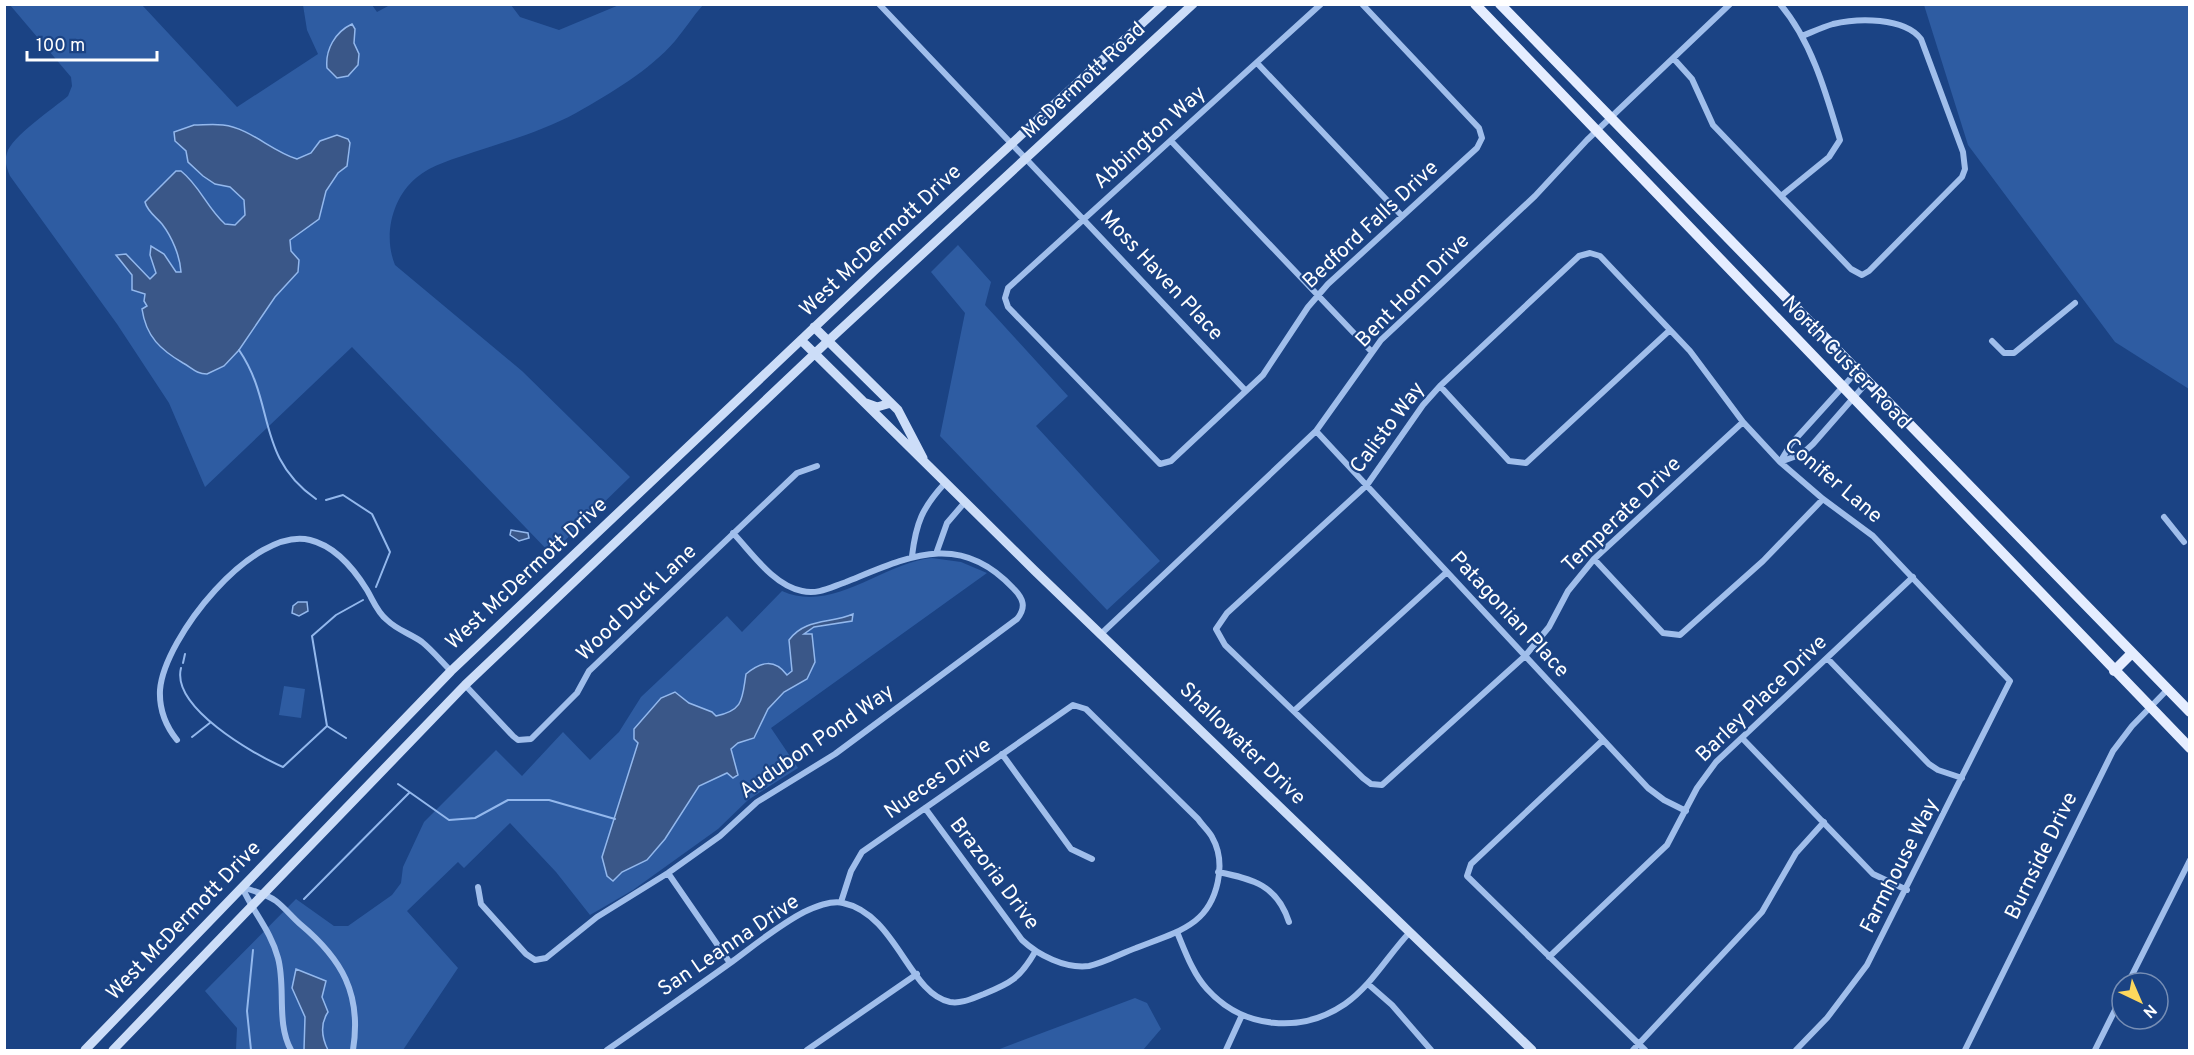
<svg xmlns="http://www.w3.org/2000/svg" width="2194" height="1055" font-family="Overpass,sans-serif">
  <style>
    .green { fill: #2e5ca2 }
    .water { fill: #3a5788; stroke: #93b8ed; stroke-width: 1.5 }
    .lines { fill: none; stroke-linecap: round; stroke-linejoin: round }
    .stream { stroke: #93b8ed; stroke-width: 2 }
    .street { stroke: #a0beeb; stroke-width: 6 }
    .secondary { stroke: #ccddf8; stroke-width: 9 }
    .primary { stroke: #e5edff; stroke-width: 10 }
    .labels { text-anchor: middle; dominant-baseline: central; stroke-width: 4.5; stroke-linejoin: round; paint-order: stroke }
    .street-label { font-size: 21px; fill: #fff; stroke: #1b4384 }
  </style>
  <rect width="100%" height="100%" fill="#1b4384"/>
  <path class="green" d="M10,5H142L237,107L318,54L307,30L303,5H372L377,12L390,5H511L520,17L559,30L619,5H703C693,16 685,29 675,41C649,71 611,93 576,113C545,130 508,141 474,152C455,159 432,164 416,178C392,198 383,236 395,265L522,371L630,477L551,554L352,347L205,487L169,403L117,324L10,176C7,169 4,161 7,153C11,137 54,108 68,96L72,86L71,77Z
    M1924,5H2189V389L2115,342L1968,145Z
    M958,245L991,282L985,305L1068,396L1036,426L1160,561L1107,610L940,436L965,313L931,272Z
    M932,558L961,562L987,573L771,728L798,768L748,800L718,829L633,890L590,915L556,872L510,823L464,868L458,862L407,911L458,968L403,1050H236L237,1028L205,991L296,899L334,926H348L392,895L401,883L403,867L424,822L496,750L522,776L563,732L590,760L619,732L641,697L727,616L742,632L782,591C832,614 883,563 932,558Z
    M284,686L305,689L301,718L279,715Z
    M1135,998L1147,1003L1161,1029L1143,1050H997Z"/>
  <path class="water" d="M352,24L355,29L354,43L359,54L358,65L348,76L337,78L327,68C325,50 335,32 352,24Z
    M194,125C203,125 213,124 223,125C250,128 271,151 297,159L311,153L320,141L337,135L348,139L350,143L347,166L338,173L326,191L319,219L290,240L291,251L299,260L298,272L275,297L239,350L224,366L207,374C196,374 192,368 183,363C161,350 146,337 142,309L147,306L144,301L145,294L132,290V275L116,255L126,254L150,279L156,273L150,255L151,246L164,254L176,272H181C180,256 172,237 162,224C156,217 147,211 145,202L176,171H181C200,186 207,208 225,224L235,225L245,215L244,200L230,187L215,184L203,176L188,162L186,151L175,141L174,132Z
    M511,530L528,533L529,538L519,541L510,535Z
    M298,602H307L308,611L299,616L292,613L293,606Z
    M853,614L852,621L814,627L804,634H812L815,662L807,679L784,692L768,709L754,738L738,743L731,749L738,775L733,778L727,773L699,786L665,839L647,860L622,872L613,881L607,876L602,857L638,743L634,739V729L661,698L675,692L689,703L712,712L716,716C744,710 742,699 746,674C761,662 774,658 787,675L792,671L789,640C805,618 830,624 853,614Z
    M296,969L326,981L322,997L328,1012C320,1024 322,1038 328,1050H304L305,1017L292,988Z"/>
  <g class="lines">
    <path class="stream" d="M239,350C276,404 255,456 316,499
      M326,500L343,495L372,514L390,552L376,587
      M183,663L185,654
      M181,668C171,707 253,754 283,767L327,726
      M192,737L211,722
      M346,738L327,726L312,636L336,615L363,600
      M398,784L449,820L475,818L508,800H549L615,819
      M304,899L409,793
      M251,1050L247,1011L253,950"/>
    <path class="street" d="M879,4L1246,391
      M1321,4L1008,288L1005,298L1008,307L1160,464L1171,461L1263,375L1308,307L1328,284L1477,148L1482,138L1479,128L1362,4
      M1780,4C1812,42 1826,93 1840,140L1829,157L1781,196
      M1674,59L1692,79L1713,125L1851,269L1862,275L1869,271L1962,177L1965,169L1963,152L1921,39C1904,17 1858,18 1833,24C1823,27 1812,32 1802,36
      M1257,63L1402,216
      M1171,141L1371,351
      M1992,341L2004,353H2014L2075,303
      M1440,386L1509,461L1526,463L1670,330
      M1743,422L1594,559L1568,591L1549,627L1525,656L1382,785L1371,784L1363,778L1225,645L1216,629L1227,613L1367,485L1423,405L1440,386L1579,256L1590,253L1600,256L1690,351L1743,422L1780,462L1823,499L1873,536L2010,681L1867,965L1827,1018L1796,1050
      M1316,431L1648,788L1664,800L1686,811
      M1780,462L1802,454L1813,444L1869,380
      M1780,462L1791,444L1858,370
      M2164,517L2184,542
      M937,551L947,523L965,502
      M912,556C916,523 922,508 945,483
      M1594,559L1663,633L1680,635L1763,561L1823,499
      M1102,633L1316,431L1381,340L1535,196L1587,140L1730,4
      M1827,658L1929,764L1938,770L1962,778
      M465,685L513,736L518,740L531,739L577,693L589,671L797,473L817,466
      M1295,710L1447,572
      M1742,738L1873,874L1907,890
      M177,740C165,725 159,710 160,690C164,638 253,526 310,540C335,546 354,569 367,590C373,600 377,612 387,620C397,630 411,634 422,642C432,650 441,661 451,671
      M1603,740L1471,864L1467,876L1645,1050
      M1002,754L1071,849L1092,859
      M1218,872C1253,879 1277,885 1289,922
      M668,873L730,963
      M242,887C253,891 267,894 276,901C285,908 292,917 300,924C342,959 362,994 353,1050
      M242,887C253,912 271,931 278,958C286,987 276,1023 291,1050
      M478,887L481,904L526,954L535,960L546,958L597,917L668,873L720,836L757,802L835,754L1017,619C1027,607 1023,598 1013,588C959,530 908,557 846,582C831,587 818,595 802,591C773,585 752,553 733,533
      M841,902L851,871L862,852L1073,705L1086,709L1198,819C1202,825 1209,831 1212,837C1227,863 1218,903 1195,921C1178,934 1156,940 1136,948C1122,953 1104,963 1089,966C1065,969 1038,955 1022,940L925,808
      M1177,932C1185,951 1193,974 1207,989C1243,1029 1301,1034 1345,1004C1372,985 1388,955 1410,932
      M1549,957L1667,845L1697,788L1716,762L1913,577
      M2128,983L2190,860
      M1368,984L1392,1005L1431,1050
      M607,1050C649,1021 691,991 733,961C756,944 779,925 804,912C815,907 831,900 843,903C896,914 909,994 950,1002C962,1004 973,998 984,994C1011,983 1020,978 1035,952
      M807,1050L917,974
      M1226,1050L1242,1015
      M1633,1050L1762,912L1796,853L1824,822
      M1965,1050L2113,751L2132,726L2168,689
      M2095,1050L2122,996"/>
    <path class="secondary" d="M814,327L898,410L923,458
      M801,340L1035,571L1532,1050
      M866,403L877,407L891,403
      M85,1050L451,671L876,269L1163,4
      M113,1050L465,685L828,341L1193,4"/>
    <path class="primary" d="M1475,4L2190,748
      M1500,4L2190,712
      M2114,671L2132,653"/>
  </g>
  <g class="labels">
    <g class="street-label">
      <text transform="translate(1084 81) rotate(-43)">McDermott Road</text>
      <text transform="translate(1150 138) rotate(-42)">Abbington Way</text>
      <text transform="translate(1371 225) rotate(-43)">Bedford Falls Drive</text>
      <text transform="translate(881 241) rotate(-43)">West McDermott Drive</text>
      <text transform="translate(1161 276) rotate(47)">Moss Haven Place</text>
      <text transform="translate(1413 291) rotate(-45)">Bent Horn Drive</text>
      <text transform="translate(1846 363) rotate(46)">North Custer Road</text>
      <text transform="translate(1388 428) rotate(-53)">Calisto Way</text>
      <text transform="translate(1833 481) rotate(40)">Conifer Lane</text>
      <text transform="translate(1622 515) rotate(-44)">Temperate Drive</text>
      <text transform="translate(527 574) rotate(-43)">West McDermott Drive</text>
      <text transform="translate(637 603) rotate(-44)">Wood Duck Lane</text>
      <text transform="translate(1509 615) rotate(47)">Patagonian Place</text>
      <text transform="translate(1762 699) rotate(-44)">Barley Place Drive</text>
      <text transform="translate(817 742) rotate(-35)">Audubon Pond Way</text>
      <text transform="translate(1242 744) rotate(44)">Shallowater Drive</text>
      <text transform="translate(938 779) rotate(-35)">Nueces Drive</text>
      <text transform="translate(2042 856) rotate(-64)">Burnside Drive</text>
      <text transform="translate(1900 866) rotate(-63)">Farmhouse Way</text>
      <text transform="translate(994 874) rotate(53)">Brazoria Drive</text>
      <text transform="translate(184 921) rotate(-46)">West McDermott Drive</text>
      <text transform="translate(729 946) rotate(-34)">San Leanna Drive</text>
    </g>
  </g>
  <rect width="2194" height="1055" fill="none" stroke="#ffffff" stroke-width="12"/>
  <g transform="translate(2140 1001) rotate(136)"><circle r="28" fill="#1b4384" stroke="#768eb5" stroke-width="1.5"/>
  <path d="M0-4.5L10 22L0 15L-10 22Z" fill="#fdd75d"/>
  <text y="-9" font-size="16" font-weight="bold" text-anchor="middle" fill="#ffffff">N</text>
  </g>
  <path d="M27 51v9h130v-9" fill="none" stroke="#ffffff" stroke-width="3"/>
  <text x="36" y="51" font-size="18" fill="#ffffff" stroke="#1b4384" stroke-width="4.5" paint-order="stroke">100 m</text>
</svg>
